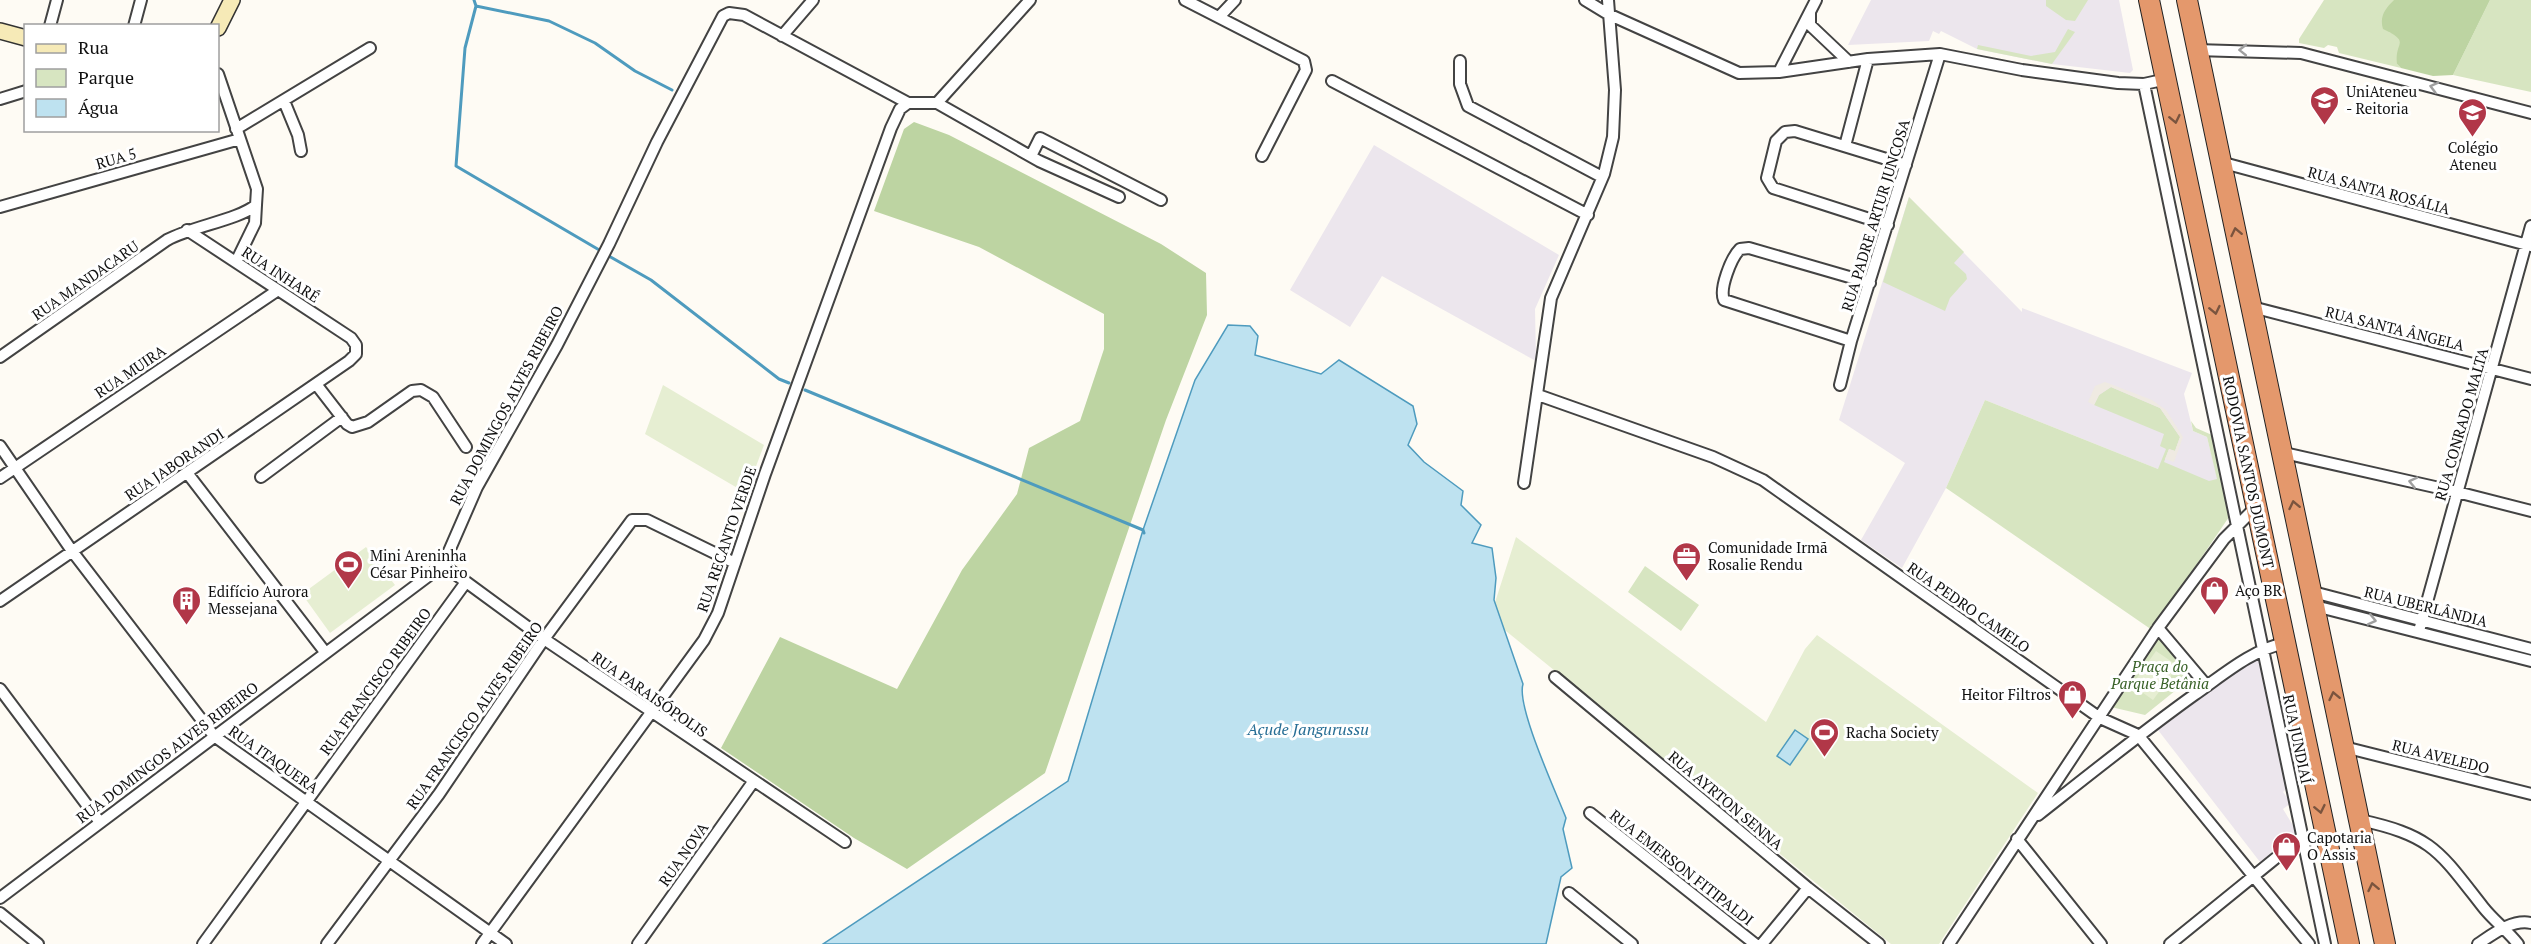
<svg xmlns="http://www.w3.org/2000/svg" width="2531" height="944" font-family="'PT Serif',serif">
  <style>
    .industrial { fill: #ece6ed }
    .green { fill: #d7e5c1 }
    .forest { fill: #bdd4a2 }
    .pitch { fill: #e6eed2 }
    .plaza { fill: #efeae2 }
    .water { fill: #bee2f0; stroke: #4e9bbe; stroke-width: 1.5 }
    .lines { fill: none; stroke-linecap: round; stroke-linejoin: round }
    .stream { stroke: #4e9bbe; stroke-width: 3 }
    .street-casing { stroke: #434343; stroke-width: 14 }
    .secondary-casing { stroke: #323232; stroke-width: 18 }
    .highway-casing { stroke: #212121; stroke-width: 22 }
    .street { stroke: #fff; stroke-width: 10 }
    .secondary { stroke: #f6eab7; stroke-width: 15 }
    .highway { stroke: #e4986c; stroke-width: 20 }
    .oneway { stroke: #9f9f9f }
    .oneway2 { stroke: #7a543e }
    .labels { text-anchor: middle; dominant-baseline: central; stroke-width: 6; stroke-linejoin: round; paint-order: stroke }
    .poi-label { font-size: 15px; fill: #101010; stroke: #fff; text-anchor: start }
    .street-label { font-size: 15px; fill: #101010; stroke: #fff }
    .park-label { font-size: 15px; font-style: italic; fill: #386127; stroke: #fff }
    .water-label { font-size: 16px; font-style: italic; fill: #276e95; stroke: #fff }
  </style>
  <rect width="100%" height="100%" fill="#fefbf4"/>
  <path class="industrial" d="M1871,0H2119L2133,70L2130,73L2052,64L1977,49L1941,31L1939,34L1933,31L1929,41L1848,45Z
    M1374,145L1559,255L1535,309L1536,361L1382,276L1350,327L1290,290Z
    M1909,197L2022,312V308L2192,373L2184,394L2193,431L2207,437L2220,489L2213,491L1985,400L1946,488L1902,568L1861,540L1905,463L1839,420Z
    M2260,658L2287,788L2283,792L2291,803L2283,809L2297,832L2260,862L2158,730L2245,664Z"/>
  <path class="green" d="M2046,0H2088L2075,21L2066,20L2046,6Z
    M2324,0H2394L2389,32L2399,36L2401,41L2397,64L2401,68L2339,53L2337,47L2328,45L2324,48L2299,43V39Z
    M2490,0H2531V92L2453,75Z
    M2068,29L2075,32L2052,64L1977,49L1978,45L2031,56L2055,52Z
    M1909,197L1964,252L1954,263L1966,274L1967,279L1950,298L1945,311L1883,282Z
    M2111,387L2160,408L2180,437L2175,451L2169,449L2164,462L2209,481L2217,479L2207,437L2193,431L2191,421L2196,428L2212,435L2229,517L2152,630L1946,488L1985,400L2158,469L2166,449L2160,446L2164,434L2094,405L2099,395Z
    M1645,566L1699,605L1681,631L1628,592Z
    M2157,638H2161L2191,678L2145,715L2111,707Z"/>
  <path class="forest" d="M2394,0H2490L2453,75L2433,76L2401,68L2397,64C2394,41 2412,43 2383,29C2379,16 2386,8 2394,0Z
    M914,122L949,135L1161,244L1206,273L1207,315L1166,420L1045,773L907,869L854,838L721,748L780,637L897,689L962,570L1017,494L1029,448L1080,421L1104,349V314L979,247L874,211L904,129Z"/>
  <path class="pitch" d="M663,385L764,445L746,493L645,434Z
    M1516,537L1766,722L1805,649L1817,635L2038,793L1939,944H1891L1490,618Z
    M366,547L395,585L330,633L302,594Z
    M2156,651L2178,666L2153,700L2132,685Z"/>
  <path class="plaza" d="M2105,382L2152,400L2166,410L2183,437L2174,462L2165,459L2169,449L2175,451L2180,437L2160,408L2111,387L2099,395L2094,405L2088,402L2095,386Z"/>
  <path class="water" d="M1228,325L1250,326L1258,336L1255,355L1321,374L1339,360L1413,406L1417,424L1408,445L1424,462L1463,491L1461,505L1481,525L1472,543L1492,548L1496,578L1494,600L1523,684C1516,706 1556,792 1566,818L1563,829L1572,868L1561,877L1546,944H823L1068,781L1143,530L1195,380Z
    M1795,730L1808,739L1790,765L1777,756Z"/>
  <g class="lines">
    <path class="stream" d="M474,0L476,6L465,48L456,166L601,251
      M476,6L549,21L595,43L635,71L672,90
      M607,255L651,280L779,379L789,383
      M805,390L1143,530L1144,533"/>
    <defs>
      <path id="street" d="M1185,0L1304,61L1306,70L1262,156
        M1585,0L1608,14L1739,73L1779,72L1868,59L1940,54L2022,70L2118,83L2144,84L2167,79
        M1810,13V25L1849,62
        M1219,17L1235,0
        M50,26L57,0
        M134,26L141,0
        M782,36L813,0
        M2196,50L2301,53L2531,113
        M1460,61V84L1468,106L1602,177
        M1779,72L1816,0
        M1332,81L1588,215
        M2144,84L2325,944
        M0,99L26,91
        M284,101L298,135L301,151
        M937,103L1039,161L1119,197
        M937,103L1030,0
        M236,129L370,48
        M1845,146L1868,59
        M1031,156L1040,138L1161,200
        M2220,162L2531,246
        M0,207L240,139
        M1888,225L1773,188L1767,178L1776,141L1785,132L1795,131L1906,165
        M236,262L255,223L256,205
        M2252,307L2531,379
        M1851,341L1724,300C1719,289 1731,258 1740,249L1749,248L1870,283
        M0,357L167,240C193,226 238,220 256,205L257,189L218,74
        M316,384L347,424L352,427L368,422L412,391L421,390L433,397L466,447
        M1840,385L1851,341L1940,54
        M1538,395L1713,457L1763,480L2100,718L2138,735L2309,944
        M0,446L72,551L214,736L506,944
        M2284,453L2457,492L2531,511
        M188,474L325,652
        M261,477L342,417
        M0,478L278,290
        M1524,483L1551,298L1604,174L1613,137L1615,90L1608,0
        M443,565L544,639L845,842
        M2313,592L2531,649
        M0,601L349,361L356,354V345L351,338L187,230
        M2315,606L2531,661
        M2158,628L2207,686
        M2419,631L2531,226
        M1555,677L1808,888L1879,944
        M0,689L99,821
        M2344,747L2531,794
        M1590,813L1755,944
        M2038,815C2090,774 2141,733 2194,695C2223,675 2251,650 2285,643
        M2360,820C2433,836 2439,851 2483,907C2494,921 2507,930 2518,944
        M2017,839L2101,944
        M1569,893L1632,944
        M0,898L443,565L477,487L557,345L609,244L657,142L723,16L729,13L744,15L908,103
        M0,913L38,944
        M203,944L466,582
        M327,944L439,794L544,639L632,520H647L735,563
        M482,944L704,640L718,613L765,474L891,128L900,109L908,103H937
        M638,944L753,782
        M1762,944L1808,888
        M1949,944L2158,628L2224,539L2256,507
        M2170,944L2303,836
        M2478,944C2493,934 2512,919 2531,923"/>
      <path id="secondary" d="M218,28L232,0
        M0,31L26,38"/>
      <path id="highway" d="M2149,0L2349,944
        M2187,0L2385,944"/>
    </defs>
    <use href="#street" class="street-casing"/>
    <use href="#secondary" class="secondary-casing"/>
    <use href="#highway" class="highway-casing"/>
    <use href="#street" class="street"/>
    <use href="#secondary" class="secondary"/>
    <use href="#highway" class="highway"/>
  </g>
  <defs><path id="oneway-chevron" d="M-2-3.5L2.5 0L-2 3.5" fill="none" stroke-width="1.6" stroke-linecap="round" stroke-linejoin="round" transform="scale(1.5)"/></defs>
  <g class="oneway">
    <use href="#oneway-chevron" transform="translate(2243 50) rotate(-179)"/>
    <use href="#oneway-chevron" transform="translate(2434 87) rotate(-165)"/>
    <use href="#oneway-chevron" transform="translate(2413 482) rotate(-167)"/>
    <use href="#oneway-chevron" transform="translate(2372 620) rotate(13)"/>
  </g>
  <g class="oneway2">
    <use href="#oneway-chevron" transform="translate(2175 119) rotate(78)"/>
    <use href="#oneway-chevron" transform="translate(2236 232) rotate(-102)"/>
    <use href="#oneway-chevron" transform="translate(2215 310) rotate(78)"/>
    <use href="#oneway-chevron" transform="translate(2294 505) rotate(-102)"/>
    <use href="#oneway-chevron" transform="translate(2334 696) rotate(-102)"/>
    <use href="#oneway-chevron" transform="translate(2320 809) rotate(78)"/>
    <use href="#oneway-chevron" transform="translate(2373 887) rotate(-102)"/>
  </g>
  <defs>
    <symbol id="university-pin" viewBox="-11 -11 22 30"><path d="M0 17L-7.5 6A9.5 9.5 0 1 1 7.5 6Z" fill="#b13748" stroke="#fff"/><path d="M0-5L7-2L0 1L-7-2ZM-4 1L0 2.5L4 1V4Q0 6-4 4Z" fill="#fff"/></symbol>
    <symbol id="school-pin" viewBox="-11 -11 22 30"><path d="M0 17L-7.5 6A9.5 9.5 0 1 1 7.5 6Z" fill="#b13748" stroke="#fff"/><path d="M0-5L7-2L0 1L-7-2ZM-4 1L0 2.5L4 1V4Q0 6-4 4Z" fill="#fff"/></symbol>
    <symbol id="office-pin" viewBox="-11 -11 22 30"><path d="M0 17L-7.5 6A9.5 9.5 0 1 1 7.5 6Z" fill="#b13748" stroke="#fff"/><path d="M-6-3h4V-5.5h4V-3h4V5H-6ZM-1-4.5V-3h2v-1.5ZM-6 0V1H6V0Z" fill="#fff"/></symbol>
    <symbol id="stadium-pin" viewBox="-11 -11 22 30"><path d="M0 17L-7.5 6A9.5 9.5 0 1 1 7.5 6Z" fill="#b13748" stroke="#fff"/><path d="M0-5a6.5 5 0 1 0 0 10a6.5 5 0 1 0 0-10ZM-3.5-1.8h7v3.6h-7Z" fill="#fff"/></symbol>
    <symbol id="shop-pin" viewBox="-11 -11 22 30"><path d="M0 17L-7.5 6A9.5 9.5 0 1 1 7.5 6Z" fill="#b13748" stroke="#fff"/><path d="M-5-2.5h2.3a2.7 3.5 0 0 1 5.4 0H5L5.5 6h-11ZM-1.5-2.5h3a1.5 2.3 0 0 0-3 0Z" fill="#fff"/></symbol>
    <symbol id="building-pin" viewBox="-11 -11 22 30"><path d="M0 17L-7.5 6A9.5 9.5 0 1 1 7.5 6Z" fill="#b13748" stroke="#fff"/><path d="M-4-6H4V6H1V3H-1V6H-4ZM-2.5-4.3h1.7v1.8h-1.7ZM.8-4.3h1.7v1.8H.8ZM-2.5-1h1.7V.8h-1.7ZM.8-1h1.7V.8H.8Z" fill="#fff"/></symbol>
  </defs>
  <g fill-rule="evenodd">
    <use href="#university-pin" x="2308" y="84" width="33" height="45"/>
    <use href="#school-pin" x="2456" y="96" width="33" height="45"/>
    <use href="#office-pin" x="1670" y="540" width="33" height="45"/>
    <use href="#stadium-pin" x="332" y="548" width="33" height="45"/>
    <use href="#shop-pin" x="2198" y="574" width="33" height="45"/>
    <use href="#building-pin" x="170" y="584" width="33" height="45"/>
    <use href="#shop-pin" x="2056" y="678" width="33" height="45"/>
    <use href="#stadium-pin" x="1808" y="716" width="33" height="45"/>
    <use href="#shop-pin" x="2270" y="830" width="33" height="45"/>
  </g>
  <g class="labels">
    <g class="poi-label">
      <text x="2346" y="91">UniAteneu<tspan x="2346" dy="17">- Reitoria</tspan></text>
      <text x="2473" y="147" text-anchor="middle">Colégio<tspan x="2473" dy="17">Ateneu</tspan></text>
      <text x="1708" y="547">Comunidade Irmã<tspan x="1708" dy="17">Rosalie Rendu</tspan></text>
      <text x="370" y="555">Mini Areninha<tspan x="370" dy="17">César Pinheiro</tspan></text>
      <text x="2235" y="590">Aço BR</text>
      <text x="208" y="591">Edifício Aurora<tspan x="208" dy="17">Messejana</tspan></text>
      <text x="2051" y="694" text-anchor="end">Heitor Filtros</text>
      <text x="1846" y="732">Racha Society</text>
      <text x="2307" y="837">Capotaria<tspan x="2307" dy="17">O Assis</tspan></text>
    </g>
    <g class="street-label">
      <text transform="translate(116 158) rotate(-16)">RUA 5</text>
      <text transform="translate(2379 190) rotate(15)">RUA SANTA ROSÁLIA</text>
      <text transform="translate(1875 215) rotate(-73)">RUA PADRE ARTUR JUNCOSA</text>
      <text transform="translate(281 274) rotate(33)">RUA INHARÉ</text>
      <text transform="translate(85 280) rotate(-35)">RUA MANDACARU</text>
      <text transform="translate(2395 328) rotate(14)">RUA SANTA ÂNGELA</text>
      <text transform="translate(130 371) rotate(-34)">RUA MUIRA</text>
      <text transform="translate(506 405) rotate(-62)">RUA DOMINGOS ALVES RIBEIRO</text>
      <text transform="translate(2461 424) rotate(-74)">RUA CONRADO MALTA</text>
      <text transform="translate(174 464) rotate(-34)">RUA JABORANDI</text>
      <text transform="translate(2249 472) rotate(78)">RODOVIA SANTOS DUMONT</text>
      <text transform="translate(726 539) rotate(-71)">RUA RECANTO VERDE</text>
      <text transform="translate(2426 606) rotate(14)">RUA UBERLÂNDIA</text>
      <text transform="translate(1969 607) rotate(35)">RUA PEDRO CAMELO</text>
      <text transform="translate(375 681) rotate(-54)">RUA FRANCISCO RIBEIRO</text>
      <text transform="translate(650 694) rotate(35)">RUA PARAISÓPOLIS</text>
      <text transform="translate(474 715) rotate(-55)">RUA FRANCISCO ALVES RIBEIRO</text>
      <text transform="translate(2298 739) rotate(78)">RUA JUNDIAÍ</text>
      <text transform="translate(167 752) rotate(-37)">RUA DOMINGOS ALVES RIBEIRO</text>
      <text transform="translate(2441 756) rotate(14)">RUA AVELEDO</text>
      <text transform="translate(274 759) rotate(35)">RUA ITAQUERA</text>
      <text transform="translate(1726 800) rotate(40)">RUA AYRTON SENNA</text>
      <text transform="translate(683 854) rotate(-55)">RUA NOVA</text>
      <text transform="translate(1682 867) rotate(38)">RUA EMERSON FITIPALDI</text>
    </g>
    <g class="park-label">
      <text x="2160" y="666">Praça do<tspan x="2160" dy="17">Parque Betânia</tspan></text>
    </g>
    <g class="water-label">
      <text x="1308" y="729">Açude Jangurussu</text>
    </g>
  </g>
  <rect x="24" y="24" width="195" height="108" fill="#ffffff" stroke="#9f9f9f" stroke-width="1.5"/>
  <rect x="36" y="44" width="30" height="9" fill="#f6eab7" stroke="#9f9f9f" stroke-width="1.5"/>
  <text x="78" y="54" font-size="18" fill="#101010">Rua</text>
  <rect x="36" y="69" width="30" height="18" fill="#d7e5c1" stroke="#9f9f9f" stroke-width="1.5"/>
  <text x="78" y="84" font-size="18" fill="#101010">Parque</text>
  <rect x="36" y="99" width="30" height="18" fill="#bee2f0" stroke="#9f9f9f" stroke-width="1.5"/>
  <text x="78" y="114" font-size="18" fill="#101010">Água</text>
</svg>
